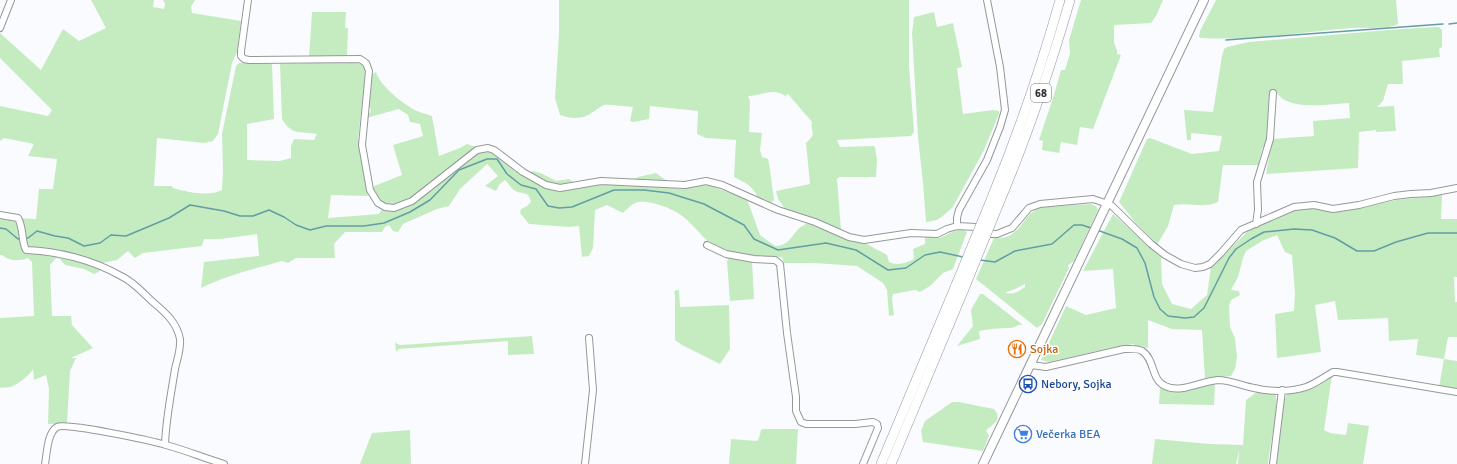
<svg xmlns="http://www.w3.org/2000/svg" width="1457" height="464" font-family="Signika,sans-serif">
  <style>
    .green { fill: #c5ecc1; fill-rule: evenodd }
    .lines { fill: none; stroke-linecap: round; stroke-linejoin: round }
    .stream { stroke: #629ea3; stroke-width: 1.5 }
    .minor-casing { stroke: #94989e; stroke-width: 8 }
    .major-casing { stroke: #94989e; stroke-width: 10 }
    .highway-casing { stroke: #94989e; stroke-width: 10 }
    .minor { stroke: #fff; stroke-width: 6 }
    .major { stroke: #fff; stroke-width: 8 }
    .highway { stroke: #fff; stroke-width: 9 }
    .highway-bridge-casing { stroke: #94989e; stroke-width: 10; stroke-linecap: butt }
    .highway-bridge { stroke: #fff; stroke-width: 9 }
    .labels { text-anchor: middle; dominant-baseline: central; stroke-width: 3; stroke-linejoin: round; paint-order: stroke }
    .shield { fill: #fff; stroke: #727274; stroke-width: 1 }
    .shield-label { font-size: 11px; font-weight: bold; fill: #353639 }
    .food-label { font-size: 12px; fill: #c56008; stroke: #fff; text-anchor: start }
    .transit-label { font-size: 12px; fill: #164399; stroke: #fff; text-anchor: start }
    .shop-label { font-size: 12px; fill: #366cbe; stroke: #fff; text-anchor: start }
  </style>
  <rect width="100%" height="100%" fill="#fafbfe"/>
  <path class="green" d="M91,0H154L153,7L164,9L165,4L163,0H195L191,7L192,13L241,21L237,52L232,63L218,134L213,141L204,143L157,138L154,186H172L173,188C187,192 209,197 222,190L223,171L222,134L236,66L239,63L272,64L274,119L247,124V160L280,161L291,158V146L294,139L314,140L317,134C300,131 292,136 282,119L280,64L353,62L362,64L365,70L364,86L358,138L368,196L331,195L328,218L379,214L386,203L379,201L372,187L402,175L393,145L423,136L420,124L410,122L408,115L399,109L366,118V115L370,113L371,108H367L370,76L376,72C380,86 404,105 417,111C421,113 427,114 432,116L439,156L460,148L467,144L495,153L523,174L533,171L543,174L556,181L569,179L581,187L601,183L624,184L638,177L656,173L678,189L708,185L747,199L760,235L775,246C795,245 791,228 809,223L865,243L887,255L889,262C898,266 905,263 914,259L913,249L925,244V236C930,237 934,238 939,238C948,236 957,226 967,232L953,269L943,273L930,286L920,292L915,290L893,294L892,298L894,315L889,316L887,290L883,283L857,266L814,263H784L782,257C763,257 736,257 718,249C706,242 696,228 686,219C677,210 647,198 635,203C631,205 626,210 623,213L607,205L595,210L593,248L589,256L582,257L579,226L569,227L529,224L520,213L521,209L527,206L531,202C528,189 522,196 514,190C511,188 508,183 505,180L499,185L496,191L485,186L498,176L487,164L460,189L449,206L437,209L403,224L398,232L393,231L389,225L385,227L382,232H345L334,244L335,258H296L288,263L282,261C254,269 227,275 201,288L204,262L259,256L257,234L220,239H204L202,246L143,253L135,258L128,251L117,260L102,263L99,272L94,274L84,269L65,265L60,259L56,258L50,265L52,316H71L72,325L93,348L71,358H76L70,371L67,424H48L49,389L46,375L34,380L33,369C30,375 16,386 10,387C6,388 3,387 0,388V318L34,316L32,262L28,258C19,261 10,262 2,255H0V217L36,219L39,189H53L57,159L28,156L34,144L4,138L0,141V106L48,116L52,110L0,58V33L41,70L63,29L79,41L106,28Z
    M559,0H909V66L914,132L911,136L837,140L840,147L873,146L875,147L877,160L876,177H839L837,179L841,230L785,209L778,199L776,191L810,184L806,143C818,132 810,134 812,122L788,94L785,96C774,87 760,96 748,96L750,101L749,132L762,133L760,150L762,157L768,159L769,163L774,200L770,204L758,198C753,186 746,183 734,177L736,140L706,138L697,134L698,111L650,106L649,119L633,122L630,121L633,107C628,107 608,104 604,105C601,106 596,110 593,112C582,120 572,119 560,115L555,98L559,34Z
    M1081,0H1163L1156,16L1151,23L1114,25V43L1117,50V54L1121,55L1093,129L1080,127L1077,145L1061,142L1059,153L1042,150L1043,141L1039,140L1054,95L1061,70H1065L1070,53L1069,40Z
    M1216,0H1396L1398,24C1387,30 1365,27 1352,28C1302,32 1251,41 1201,38L1199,37L1200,31Z
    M312,12H346L345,28H348L347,56L309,57Z
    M934,12L937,27L953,23L962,67L957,68L963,114L993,110L999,111V114L984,150L953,207L944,215L937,220L926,222L923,183L918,137L912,33L914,17Z
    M1435,27H1439L1442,30V47L1439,49L1440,57L1402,61L1403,84H1388L1383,101L1377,107L1394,106L1396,131L1376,132V130L1359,132L1358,168L1266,174L1272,139L1314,136L1313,121L1350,118L1349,103C1329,104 1286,112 1276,91H1271L1266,142L1262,149L1258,165H1223L1218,202C1204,209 1188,202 1174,205L1168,226L1157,245L1135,222L1119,202L1147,139L1150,138L1192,154L1219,151L1222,136L1191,133V140H1187L1184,110L1213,112L1222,56L1224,49L1227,47L1249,42L1388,30Z
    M1442,195L1441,219H1457V277H1454L1455,302H1457V337H1448L1444,359L1457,361V390L1439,387L1444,359L1416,355L1418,339L1389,341L1388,318L1338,320L1335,301L1315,305L1321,352L1277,358L1275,314L1294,311L1295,293L1292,255L1285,252L1277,235L1262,241L1246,251L1243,258L1238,277L1231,290L1239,291L1240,295L1231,300L1229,306L1230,327L1235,338L1237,357L1235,369L1231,376L1205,379L1202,330L1172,329L1148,320V348L1134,347V344L1114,347L1049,362L1041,360L1066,306L1086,315L1116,308L1113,269L1083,271L1113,214L1161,257L1162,284L1172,304L1191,309L1207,295L1211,267L1247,232L1267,221L1293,210L1314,208L1339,212L1396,200Z
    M1091,204L1096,206L1098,210L1074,261L1068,265L1069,268L1042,324L1037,328L976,279L994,238C1000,238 1007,238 1012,234C1025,226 1024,213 1043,207ZM1025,284V287C1019,291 1014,295 1006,293V292L1013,290Z
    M728,257L752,261L754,299L730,301L727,262Z
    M676,290H679L680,307L729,305L730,349L720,364L682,345L675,340V295L674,292Z
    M980,294H983L1023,325C1018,324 1014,328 1010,328C999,328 989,329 979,331L980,339L957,346L973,326L971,310Z
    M532,336L534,354L508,355V341L399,349L396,352L395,342L397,344L401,345Z
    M1332,375L1324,430L1330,433L1346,435L1348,423L1369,426L1363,464H1276L1284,399L1286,397L1287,393Z
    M1215,383L1214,405L1159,404L1160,387C1176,397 1198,387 1215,383Z
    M1257,392L1275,393C1280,404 1269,449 1268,464H1238L1239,451L1236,464H1152L1155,439L1210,444L1243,445L1246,400Z
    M952,402H959L994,409C1003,419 994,424 986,430L989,436L983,451L923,442L921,431L925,421Z
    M763,429H798L796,464H729L731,439L757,441L759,438L761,430Z
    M410,430L411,464H360L372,433Z"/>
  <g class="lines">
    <path class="stream" d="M1449,24L1457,23
      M1226,40L1443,24
      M0,228L6,229L18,239L21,238
      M1097,230L1122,239L1137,248L1145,263L1154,297L1160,309L1168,316L1185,318L1194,317L1204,308L1229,258L1236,249L1251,239L1264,232L1294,229L1312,230L1335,238L1357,251H1374L1396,242L1428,233H1457
      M24,238H28L37,231L55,236L68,238L84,246L100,243L111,235L126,236L169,218L190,205L224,211L240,216H253L269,210L284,217L296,225L310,230L326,226H364L384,223L410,212L430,200L459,170L487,159H497L507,174L521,185L536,189L548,206L559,208L572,207L614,190H644L669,193L704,204L744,225L754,239L778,250L826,243L856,250L888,270L906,268L925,255L940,252L963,257
      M980,260L995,262L1015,251L1052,244L1074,225H1082L1091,228"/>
    <defs>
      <path id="minor" d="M248,0L241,51V56L244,59L249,60L360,59L366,63L369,71L362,145L370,190L378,203L385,207L394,208L412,201L477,150L488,148L494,150L523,172L546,185L560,188L601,181L685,185L706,181L722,185L778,210L815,222L849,237L864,240L911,233L937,234L947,229L957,226L976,227L992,234H997L1012,228L1029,208L1040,204L1093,199L1108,204L1112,206L1151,244L1165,255L1181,264L1195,268L1203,267L1210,264L1221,253L1241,230L1294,207L1314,205L1333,209L1359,205L1394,196L1411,194L1431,193L1457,188
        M0,28L11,0
        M0,215L18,218C24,229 21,240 26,250C58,251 93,260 121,276C134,282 144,294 154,303C166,313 177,323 180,339C181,349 177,360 175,369C171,394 166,419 165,444
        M1256,224L1258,210L1257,182L1270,139L1273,93
        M957,226V218L959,210L987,160L1000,127L1005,110L1000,67L987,0
        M707,245L726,254L754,259L775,260L780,264L787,333L796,397V411L801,422L806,424H855L873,422L877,424L878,428L863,464
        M1031,365L1046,367L1124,349C1130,349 1138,348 1142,351C1155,359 1151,380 1165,386C1181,394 1201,381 1218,380C1230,380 1243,386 1254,388C1270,392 1290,392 1306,387C1315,384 1324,377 1333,372H1337L1457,392
        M45,464C47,454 47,433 57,427C65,422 152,441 166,445C185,450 204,458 224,464
        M585,464L593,390L589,338
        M1273,464L1282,390"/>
      <path id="major" d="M983,464L1204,0"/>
      <path id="highway" d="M991,200C1018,134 1041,68 1060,0
        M999,203C1027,137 1050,69 1070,0
        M881,464L956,285
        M891,464L964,289"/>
    </defs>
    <use href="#minor" class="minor-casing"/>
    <use href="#major" class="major-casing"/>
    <use href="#highway" class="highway-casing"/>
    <use href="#minor" class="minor"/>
    <use href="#major" class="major"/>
    <use href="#highway" class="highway"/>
    <defs>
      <path id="highway-bridge" d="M956,285L991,200
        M964,289L999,203"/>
    </defs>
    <use href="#highway-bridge" class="highway-bridge-casing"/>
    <use href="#highway-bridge" class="highway-bridge"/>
  </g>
  <defs>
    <symbol id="restaurant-ring" viewBox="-11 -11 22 22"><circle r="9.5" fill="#fff" stroke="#e8710a" stroke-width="1.5"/><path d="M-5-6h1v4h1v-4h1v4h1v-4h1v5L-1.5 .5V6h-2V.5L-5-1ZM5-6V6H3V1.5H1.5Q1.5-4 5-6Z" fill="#e8710a"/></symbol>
    <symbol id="bus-ring" viewBox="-11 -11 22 22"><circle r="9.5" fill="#fff" stroke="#1a4fb4" stroke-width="1.5"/><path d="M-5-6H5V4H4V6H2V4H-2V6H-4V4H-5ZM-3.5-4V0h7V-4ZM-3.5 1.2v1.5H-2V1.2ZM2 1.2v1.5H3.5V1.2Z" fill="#1a4fb4"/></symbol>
    <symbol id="supermarket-ring" viewBox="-11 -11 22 22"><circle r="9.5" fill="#fff" stroke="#3f7fe0" stroke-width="1.5"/><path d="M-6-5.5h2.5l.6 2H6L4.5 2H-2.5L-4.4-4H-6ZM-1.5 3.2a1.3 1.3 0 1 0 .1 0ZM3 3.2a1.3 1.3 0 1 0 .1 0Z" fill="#3f7fe0"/></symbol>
  </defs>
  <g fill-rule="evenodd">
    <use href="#restaurant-ring" x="1007" y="339" width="20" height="20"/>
    <use href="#bus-ring" x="1018" y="374" width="20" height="20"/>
    <use href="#supermarket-ring" x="1013" y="424" width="20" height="20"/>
  </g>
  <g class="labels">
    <rect class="shield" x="1031" y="84" width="20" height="18" rx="3"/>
    <g class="shield-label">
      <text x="1041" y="93">68</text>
    </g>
    <g class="food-label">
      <text x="1030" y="349">Sojka</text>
    </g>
    <g class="transit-label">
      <text x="1041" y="384">Nebory, Sojka</text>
    </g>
    <g class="shop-label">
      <text x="1036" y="434">Večerka BEA</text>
    </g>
  </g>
</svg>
